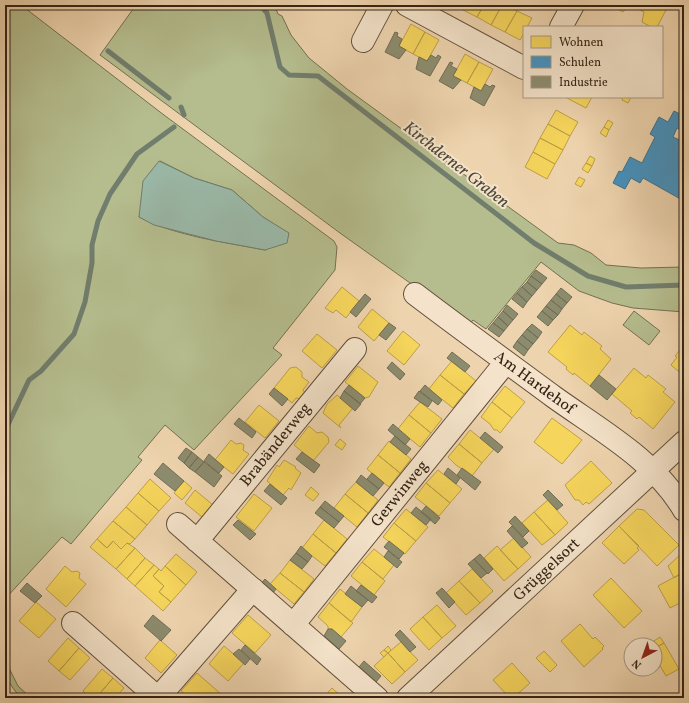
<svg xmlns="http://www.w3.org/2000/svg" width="689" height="703" font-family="Vollkorn,serif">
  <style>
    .green { fill: #b5bd8e; stroke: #747052; fill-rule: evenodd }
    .water { fill: #9ab8a7; stroke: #717d6d }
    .homes { fill: #f6d55c; stroke: #bca047 }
    .schools { fill: #4393c3; stroke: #3e728f }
    .industry { fill: #8c8c6e; stroke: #726d54 }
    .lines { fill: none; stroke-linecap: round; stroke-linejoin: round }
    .stream { stroke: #717d6d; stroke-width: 5 }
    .minor-casing { stroke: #62503c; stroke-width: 24 }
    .minor { stroke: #f4e3ca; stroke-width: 22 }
    .labels { text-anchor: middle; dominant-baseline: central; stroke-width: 4; stroke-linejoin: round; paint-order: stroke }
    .street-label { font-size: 16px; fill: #342416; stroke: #f4e3ca }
    .water-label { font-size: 17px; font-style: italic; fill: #4e493a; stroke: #f4e3ca }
  </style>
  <rect width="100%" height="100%" fill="#eed4ae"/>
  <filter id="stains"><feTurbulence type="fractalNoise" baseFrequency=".005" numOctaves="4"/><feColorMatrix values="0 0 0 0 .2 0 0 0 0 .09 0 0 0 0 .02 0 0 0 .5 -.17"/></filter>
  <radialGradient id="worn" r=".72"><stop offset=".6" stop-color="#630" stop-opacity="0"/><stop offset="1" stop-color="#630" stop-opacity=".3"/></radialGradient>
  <path class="green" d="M5,5H21L164,115L334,241L337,247L335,270L273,348L282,355L194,450L165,425L138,457L142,460L71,544L62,537L5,599ZM160,161L194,178L232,190L263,217L289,234L265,250C224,242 176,236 139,217Z
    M136,5H278L276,9L278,14L282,16L291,35L309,58L347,89L558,243L574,245L591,253L606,265L641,268L684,267V312L633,308L612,303L579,291L541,262L486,329L473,320L469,325L340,233L100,55Z
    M634,311L660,331L649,345L623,325Z
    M5,660L18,686L31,698H21C9,684 5,678 5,660Z"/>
  <path class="water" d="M159,161L194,178L232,190L263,217L289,233L287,243L265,250L216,241L154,225L139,217L143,181Z"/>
  <path class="homes" d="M466,5H484L477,17L463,10Z
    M484,5H502L491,25L477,17Z
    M502,5H507L517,11L505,32L491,25Z
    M611,5H629L623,12Z
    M638,5H658L666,10L657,27H651L642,22L644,12L636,8Z
    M517,11L532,18L527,27H524V33L520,40L505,32Z
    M411,24L425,32L413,54L399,46Z
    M425,32L439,40L427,61L413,54Z
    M465,54L479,62L467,83L453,76Z
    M479,62L493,69L481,91L467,83Z
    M565,97H592L586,108Z
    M623,97H631L628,103L622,100Z
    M556,110L578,122L570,136L548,124Z
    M608,120L613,123L609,130L604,127Z
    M548,124L570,136L563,150L540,138Z
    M604,127L609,130L606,137L600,133Z
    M540,138L563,150L555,164L533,152Z
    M533,152L555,164L547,179L525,167Z
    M590,156L595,159L592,166L586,163Z
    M586,163L592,166L588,173L582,169Z
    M579,177L585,180L581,187L575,184Z
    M342,287L359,301L346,318L336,310L333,313L325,308Z
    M372,309L389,323L374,341L358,327Z
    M570,325L582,335L584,332L602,346L600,349L611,359L590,386L574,373L573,375L566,369L567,367L548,352Z
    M403,331L420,345L404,365L387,351Z
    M317,334L337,350L322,368L302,351Z
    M684,345V376L671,365L677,357L675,356Z
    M452,361L476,381L464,394L440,375Z
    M358,366L378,382L369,397L365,398L345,382Z
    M296,367L302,372V377L309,382L303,390L305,393L300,399L296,398L292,403L274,388L290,368Z
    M634,368L646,378L648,375L666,389L663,392L675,402L653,429L639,417L637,419L630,413L632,411L612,394Z
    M440,375L464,394L453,408L429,389Z
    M505,386L525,402L512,418L492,402Z
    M337,395L353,408L339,425L341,428L323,413L327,404Z
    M420,402L442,419L431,433L409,415Z
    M492,402L512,418L500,433L497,430H494L490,424L481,417Z
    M259,405L279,421L265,438L245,422Z
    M409,415L431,433L420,447L398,429Z
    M552,418L582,440L562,464L534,442Z
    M309,426L317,433L322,432L328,437L329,442L313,461L294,445Z
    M470,430L494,449L482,463L459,444Z
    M340,439L346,444L342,450L335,445Z
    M231,440L236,444L241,443L244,445L243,450L249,454L233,474L215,460Z
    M389,441L411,459L400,473L378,455Z
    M459,444L482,463L472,476L456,465L448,457Z
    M378,455L400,473L389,487L367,469Z
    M284,460L296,467L295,468L301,473L291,490L289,488L283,495L267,481L277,465L279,467Z
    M591,461L612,483L589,504L586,502L583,505L579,500H575L565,485Z
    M438,470L462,489L450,503L426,483Z
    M150,479L171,498L159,511L138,493Z
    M184,481L192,488L182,500L174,493Z
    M356,482L378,500L368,513L345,494Z
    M426,483L450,503L439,516L415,497Z
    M311,487L319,494L313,501L305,495Z
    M195,490L213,505L202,517L185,503Z
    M138,493L159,511L147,525L126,507Z
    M254,494L272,508L254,531L236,517Z
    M345,494L368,513L357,527L334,508Z
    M548,500L568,523L555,535L534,512Z
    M126,507L147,525L135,539L113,521Z
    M406,509L428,527L416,541L394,523Z
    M637,509L644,510L679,545L657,566L619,526Z
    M534,512L555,535L542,545L522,523Z
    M324,520L347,539L336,553L313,534Z
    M113,521L135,539L130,544L127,543L121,549L113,541L107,548L97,539Z
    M394,523L416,541L405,554L383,537Z
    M619,526L639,546L637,548L639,550L624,564L602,543Z
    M313,534L336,553L325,566L302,548Z
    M514,538L531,557L518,569L500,550Z
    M97,539L107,548L113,541L121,549L127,543L135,548L116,569L90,547Z
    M497,546L518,569L504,581L484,558Z
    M135,548L145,558L127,579L116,569Z
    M374,549L394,565L383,579L362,562Z
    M176,554L197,572L186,585L165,566Z
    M680,555L684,563V572L674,578L668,566Z
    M145,558L154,565L135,586L127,579Z
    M290,560L314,579L304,592L280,573Z
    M362,562L385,581L374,595L351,576Z
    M154,565L159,569L153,576L164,586L159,592L171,602L163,611L135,586Z
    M65,566L72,572L77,571L80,573L79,578L86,584L66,607L46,589Z
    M165,566L186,585L171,602L159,592L164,586L153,576L159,569L161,571Z
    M472,569L493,591L480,603L459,581Z
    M684,572V601L670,608L658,586Z
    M280,573L304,592L294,604L270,584Z
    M611,578L642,611L624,628L593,595Z
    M459,581L480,603L466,615L446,593Z
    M340,589L362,607L351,622L329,603Z
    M36,602L56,619L39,638L19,621Z
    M329,603L353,623L341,637L332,629H328V626L318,617Z
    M437,605L456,626L442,638L423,617Z
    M248,615L271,635L255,653L232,633Z
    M423,617L442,638L429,650L410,629Z
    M580,624L593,639L595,637L604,646L602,648L603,649L584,667L561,641Z
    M684,631V643L679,634Z
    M660,637L664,643L655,648V645H648Z
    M68,638L79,648L59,671L48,661Z
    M160,640L177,655L161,673L145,658Z
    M401,642L418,660L405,672L388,653Z
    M664,643L679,669L666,676L655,657V648Z
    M224,646L244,663L228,681L209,664Z
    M388,646L391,650L388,653L384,650Z
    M79,648L90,658L70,680L59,671Z
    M384,650L388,653L384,657L380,653Z
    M544,651L557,665L550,672L536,658Z
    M388,653L405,672L392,684L374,666Z
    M512,663L530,683L513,698H510L493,680Z
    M102,669L113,678L96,698H89L83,691Z
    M197,673L222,695L219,698H190L181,691Z
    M113,678L124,688L115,698H96Z
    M332,688L343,698H323Z"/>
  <path class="schools" d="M674,111L684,116V120L679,129L677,128L673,137L684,142V201L643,178L640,183L631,178L625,189L613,183L619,171L622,172L630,157L642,163L655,137L650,134L659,117L668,122Z"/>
  <path class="industry" d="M395,32L398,33L397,36L402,39L399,46L406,50L399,59L385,52Z
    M431,55L436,58L438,55L441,57L430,76L416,69L419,57L427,61Z
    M450,62L453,63L451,66L457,69L453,76L461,80L453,89L439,81Z
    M485,84L490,87L492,85L495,86L484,106L470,98L474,87L481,91Z
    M536,270L547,278L542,284L531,276Z
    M531,276L542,284L537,290L527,282Z
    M527,282L537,290L532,296L522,287Z
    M522,287L532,296L527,302L517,293Z
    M561,288L572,297L567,303L556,294Z
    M517,293L527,302L523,308L512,299Z
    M365,294L371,299L356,317L350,312Z
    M556,294L567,303L562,309L551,300Z
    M551,300L562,309L558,315L546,306Z
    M507,305L518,314L513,320L503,311Z
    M546,306L558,315L553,320L542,311Z
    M503,311L513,320L508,326L498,317Z
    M542,311L553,320L548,326L537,317Z
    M498,317L508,326L504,331L493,323Z
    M389,323L396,328L386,340L379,335Z
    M493,323L504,331L499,337L488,329Z
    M532,324L542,332L538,338L527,329Z
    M527,329L538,338L533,344L522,335Z
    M522,335L533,344L528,350L517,341Z
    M517,341L528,350L524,356L513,347Z
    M452,352L470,366L465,372L447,358Z
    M392,362L405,374L400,380L387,368Z
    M599,375L616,389L607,400L590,386Z
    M349,385L365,398L360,404L344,391Z
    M425,385L442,400L438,405L420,391Z
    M274,388L288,399L282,406L269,394Z
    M344,391L361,404L355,411L340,398Z
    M419,391L432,401L428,407L414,398Z
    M239,418L256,432L252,438L234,424Z
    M393,424L410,439L405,445L388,430Z
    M485,432L503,447L498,453L480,438Z
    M395,436L411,449L406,455L390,442Z
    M186,448L192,452L184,463L178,458Z
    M192,452L198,457L189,468L184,463Z
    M302,452L320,465L314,473L296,459Z
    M209,454L224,467L219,473L204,461Z
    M198,457L204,462L195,472L189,468Z
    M204,462L222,476L214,487L195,472Z
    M163,463L184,481L175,491L154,474Z
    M448,468L460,478L456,484L444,474Z
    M462,468L481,482L475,490L457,475Z
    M372,473L384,483L379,489L367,479Z
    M361,475L379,489L373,496L356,482Z
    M270,484L287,498L281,505L264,491Z
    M548,490L563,505L557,510L543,495Z
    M325,501L344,516L339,522L320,507Z
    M426,506L440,518L435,524L421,512Z
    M320,507L339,522L334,528L315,513Z
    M416,507L431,519L426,525L411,513Z
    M515,516L529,531L523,537L509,522Z
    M238,520L256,534L250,540L233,525Z
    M512,526L528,543L522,548L507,531Z
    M389,541L404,553L399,559L384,547Z
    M301,546L312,556L308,562L296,553Z
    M388,551L402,562L397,568L384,557Z
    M296,553L308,562L302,569L290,560Z
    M480,554L493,569L488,574L474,559Z
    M474,559L487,573L481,578L468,564Z
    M265,579L276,589L270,597L258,587Z
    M27,583L42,596L35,603L20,591Z
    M361,585L377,597L372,603L356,591Z
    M351,586L368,600L362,607L345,594Z
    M442,588L455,602L449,608L436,593Z
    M153,615L171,630L161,641L144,626Z
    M328,629H332L346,641L339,649L324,636Z
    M400,630L416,647L410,652L395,635Z
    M245,645L261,659L257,665L241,650Z
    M239,649L250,659L245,665L233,654Z
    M364,661L381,676L376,682L359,667Z"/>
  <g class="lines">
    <path class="stream" d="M260,5L267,13L280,67L289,75L318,76L534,243L588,276L626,287L684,285
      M108,51L169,98
      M181,107L184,115
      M5,431L29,380L41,371L74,334L85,302L92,263V245L98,221L110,194L137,154L174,127"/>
    <defs>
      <path id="minor" d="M407,5L524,68
        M561,27L573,5
        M363,41L382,5
        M415,294C461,329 508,363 554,397C600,430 655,460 684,510
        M178,524L377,698
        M197,541L355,349
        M73,623L158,698
        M293,625L506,362
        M158,698L253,589
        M408,698L684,442"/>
    </defs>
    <use href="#minor" class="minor-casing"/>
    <use href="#minor" class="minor"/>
  </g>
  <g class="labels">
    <g class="street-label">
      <text transform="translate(534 383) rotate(36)">Am Hardehof</text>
      <text transform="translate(276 445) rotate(-51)">Brabänderweg</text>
      <text transform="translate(400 494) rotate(-51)">Gerwinweg</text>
      <text transform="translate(547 570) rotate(-43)">Grüggelsort</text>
    </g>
    <g class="water-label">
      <text transform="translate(456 165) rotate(38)">Kirchderner Graben</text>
    </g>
  </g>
  <rect width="689" height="703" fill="none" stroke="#eed4ae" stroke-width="20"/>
  <rect x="6" y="6" width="677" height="691" fill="none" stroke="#342416" stroke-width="2"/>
  <rect x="10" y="10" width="669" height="683" fill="none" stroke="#342416"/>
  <rect x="523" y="26" width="140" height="72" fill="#f4e3ca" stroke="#a79782"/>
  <rect x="531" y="36" width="20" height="12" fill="#f6d55c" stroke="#a79782"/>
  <text x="559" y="46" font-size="12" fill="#342416">Wohnen</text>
  <rect x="531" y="56" width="20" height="12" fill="#4393c3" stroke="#a79782"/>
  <text x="559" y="66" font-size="12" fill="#342416">Schulen</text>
  <rect x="531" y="76" width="20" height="12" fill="#8c8c6e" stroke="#a79782"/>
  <text x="559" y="86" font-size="12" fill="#342416">Industrie</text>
  <g transform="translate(643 657) rotate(221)"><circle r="19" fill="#f4e3ca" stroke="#a79782"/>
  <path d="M0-3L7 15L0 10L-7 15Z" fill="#8f2418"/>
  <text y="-6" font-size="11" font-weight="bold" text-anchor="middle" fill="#342416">N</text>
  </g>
  <rect width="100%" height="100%" filter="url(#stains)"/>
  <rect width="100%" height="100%" fill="url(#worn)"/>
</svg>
